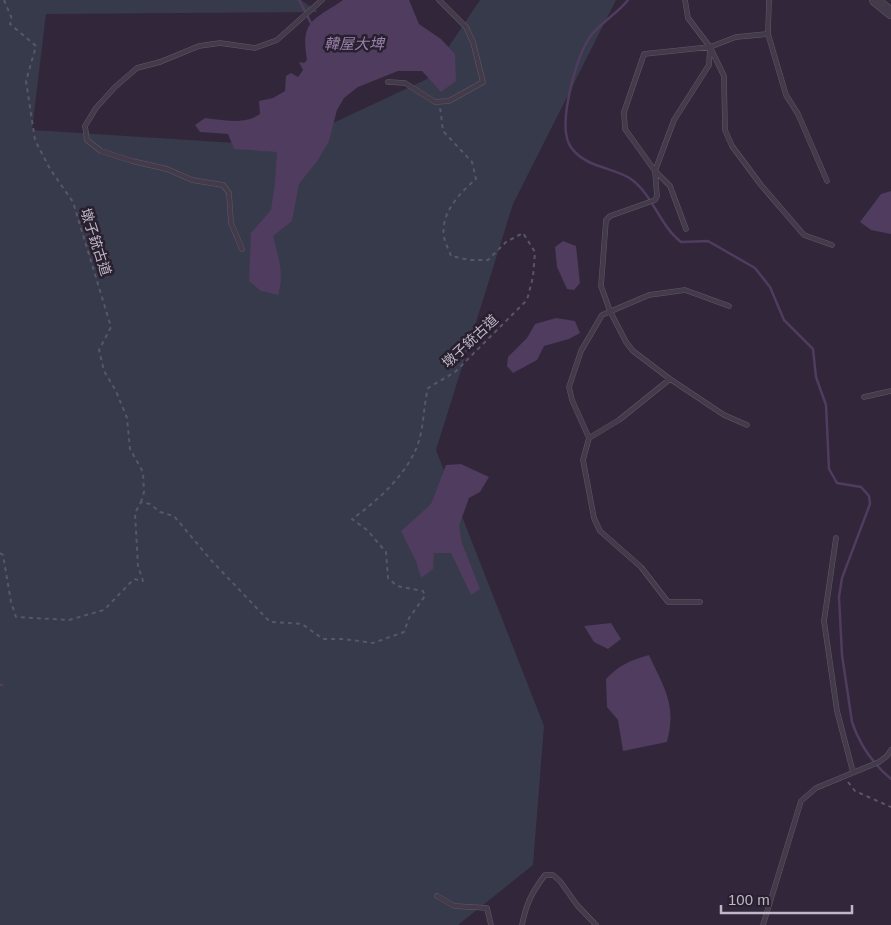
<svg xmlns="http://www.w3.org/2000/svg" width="891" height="925" font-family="Arial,'Noto Sans TC',sans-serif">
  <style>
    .green { fill: #373a4b }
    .water { fill: #4f3c5e }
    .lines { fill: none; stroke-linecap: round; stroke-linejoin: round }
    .stream { stroke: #4f3c5e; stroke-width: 2.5 }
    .service-casing { stroke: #615868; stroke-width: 5.5 }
    .tertiary-casing { stroke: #615868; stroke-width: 12 }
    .path { stroke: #585668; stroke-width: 2; stroke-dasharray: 4 4; stroke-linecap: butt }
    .service { stroke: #433a4a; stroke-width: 4.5 }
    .tertiary { stroke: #433a4a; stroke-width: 11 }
    .labels { text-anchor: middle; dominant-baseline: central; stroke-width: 5; stroke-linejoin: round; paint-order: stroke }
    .street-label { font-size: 14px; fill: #bfb6c6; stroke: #281f2f }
    .water-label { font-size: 15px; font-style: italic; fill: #9881aa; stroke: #281f2f }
  </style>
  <rect width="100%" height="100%" fill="#31263a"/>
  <path class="green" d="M0,0H301L318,12L46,14L32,130L284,146L427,79L480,0H616L513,204L436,450L544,726L533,865L458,925H0Z"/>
  <path class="water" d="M343,0H409L419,24L441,39L455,54L456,81L441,92L422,71H398L358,87L344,98L337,110L329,141L318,160L299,184L292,221L273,236C278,255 285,276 278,295L261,291L249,281L251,233L271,210L275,182L277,152L234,149L228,134L200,132L195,125L205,118C223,120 244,125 260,114L259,101L273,98L285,91L286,76L291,73L298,77L303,70L299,62L304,63L307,60C300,20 314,20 343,0Z
    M891,191V234L871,230L860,222L881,194Z
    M563,241L576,246L580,283L574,290L567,289L557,267L555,247Z
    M556,318L575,321L580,333L569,339L544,346L537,360L513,373L507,366L508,357L527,338L535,324Z
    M461,464L489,477L480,492L469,498L459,526L462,543L480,589L471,595L451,553H434L433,569L421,578L416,561L401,531L431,504L446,465Z
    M611,623L621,639L608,649L594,642L584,626Z
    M649,655C664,688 677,704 667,742L623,751L618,720L607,707L606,679C619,665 631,660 649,655Z"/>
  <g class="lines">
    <path class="stream" d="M299,0L312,25
      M628,0C617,14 600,23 590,37C576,57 563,110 566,133C567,141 570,148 576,153C591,168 615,168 631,179C653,195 660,226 681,242L708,241L755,268L770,287L784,320L813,349L816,377L826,405L829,469L837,483L861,487L869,496L870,504L842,578L839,597L842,655L852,722C860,746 872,763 891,779
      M0,685H2"/>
    <defs>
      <path id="service" d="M685,0L688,18L710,47L724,76L725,130L732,146L761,185L804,235L832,245
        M769,0L768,34L786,95L798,114L827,181
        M710,47L709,65L674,120L655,171L657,196L655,200L610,216L606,220L601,286L610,311L626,342L633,351L670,379L724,415L747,425
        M388,82L405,83L435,102L449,101L483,82L473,42L466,27L439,0
        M686,229L670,186L655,171L625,129L624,112L644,54L710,47L736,37L768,34
        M242,249L231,223L229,193L223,185L192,180L167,169L132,161L101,151L87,140L85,126L96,108L115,87L137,68L160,62L199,46L220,43L255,48L277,40L322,0
        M864,397L891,391
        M589,438L619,420L670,379
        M836,538L824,621L837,711L853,772
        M700,602H668L641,567L600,531L594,518L583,460L589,438L572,400L569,387L581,351L602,315L649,295L685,290L729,306
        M437,896L454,906L487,908L491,925
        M522,925C526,904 532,892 545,875H553L560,881L577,905L596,925
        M763,925L801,801L816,788L879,762L887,756L891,750"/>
      <path id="tertiary" d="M875,0L891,13"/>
    </defs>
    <use href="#service" class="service-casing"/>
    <use href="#tertiary" class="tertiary-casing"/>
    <path class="path" d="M4,0L12,19L10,24L36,46L26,81L35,140L50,169L73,202L111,327L99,350L104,371L116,391L127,418L130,449L143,472L144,492L141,502
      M0,553L3,555L11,602L16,617L69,620L104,610L134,579L143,581L138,566L135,513L141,502L150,504L160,512L174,516L210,559L270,622L302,624L323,639H344L373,643L404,632L409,618L425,596L423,591L397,586L388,578L386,552L367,530L352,519C379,500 412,470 420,437C424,421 424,404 428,388L455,372L527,300L533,277L535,252L523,233L506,242L488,260H470L451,256C449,250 445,243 444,237C440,213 460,193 476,179L472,162L443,131L440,107
      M848,782L855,791L891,807"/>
    <use href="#service" class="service"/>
    <use href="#tertiary" class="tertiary"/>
  </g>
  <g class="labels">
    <g class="street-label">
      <text transform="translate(96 242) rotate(72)">墩子銃古道</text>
      <text transform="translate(470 341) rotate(-43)">墩子銃古道</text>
    </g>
    <g class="water-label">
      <text x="354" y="43">韓屋大埤</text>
    </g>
  </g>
  <path d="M721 905v8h131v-8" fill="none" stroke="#bfb6c6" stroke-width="2.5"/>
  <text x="728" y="905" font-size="15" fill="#bfb6c6" stroke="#281f2f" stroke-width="4" paint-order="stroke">100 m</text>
</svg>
